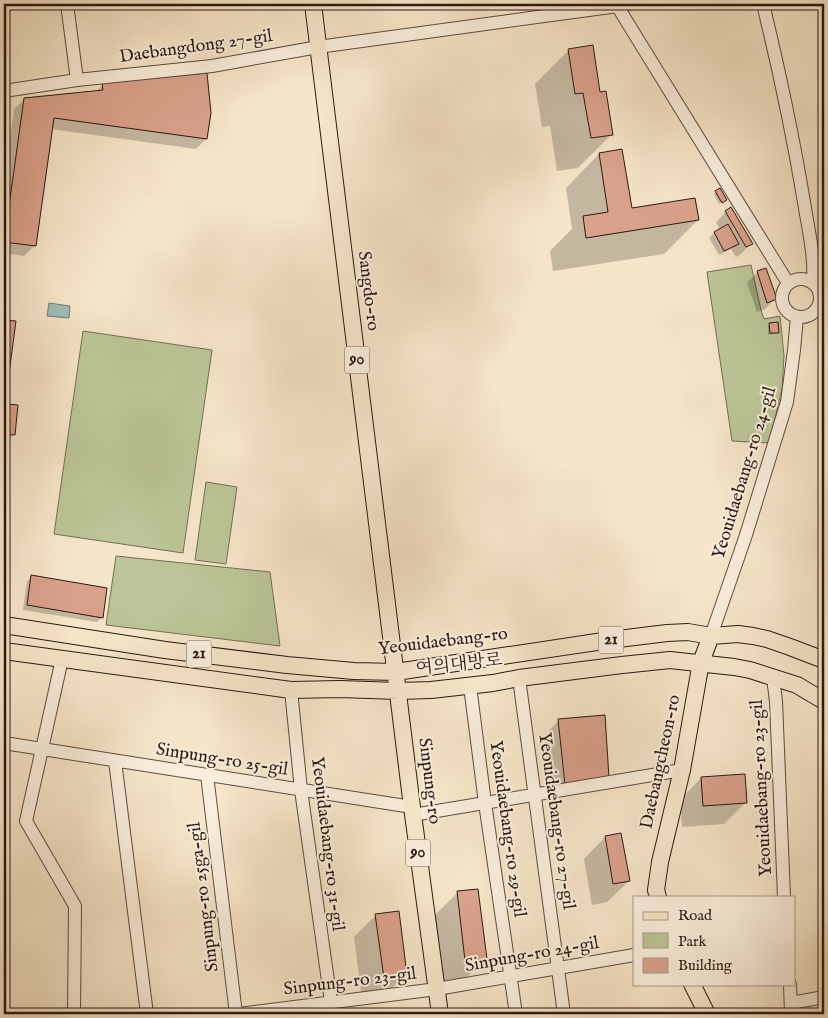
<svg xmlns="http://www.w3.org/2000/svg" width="828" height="1018" font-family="'IM FELL English','Noto Serif KR',serif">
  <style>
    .green { fill: #bbc597; stroke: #726f54 }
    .water { fill: #9ebebc; stroke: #707c78 }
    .shadow { fill: #0003 }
    .building { fill: #daa18b; stroke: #2a1912 }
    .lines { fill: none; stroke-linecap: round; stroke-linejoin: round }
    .minor-casing { stroke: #5d4c40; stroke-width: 14 }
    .major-casing { stroke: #2a1912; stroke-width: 18 }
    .minor { stroke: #f9eedb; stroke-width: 12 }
    .major { stroke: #f6e5c8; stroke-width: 16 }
    .labels { text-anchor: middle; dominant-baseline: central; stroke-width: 4; stroke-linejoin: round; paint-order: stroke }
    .shield { fill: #f9eedb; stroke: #68594e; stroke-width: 1 }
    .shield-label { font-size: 16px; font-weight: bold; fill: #2a1912 }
    .street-label { font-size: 18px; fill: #2a1912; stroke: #f9eedb }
  </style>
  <rect width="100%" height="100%" fill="#f6e5c8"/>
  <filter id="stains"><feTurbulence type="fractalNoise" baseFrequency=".004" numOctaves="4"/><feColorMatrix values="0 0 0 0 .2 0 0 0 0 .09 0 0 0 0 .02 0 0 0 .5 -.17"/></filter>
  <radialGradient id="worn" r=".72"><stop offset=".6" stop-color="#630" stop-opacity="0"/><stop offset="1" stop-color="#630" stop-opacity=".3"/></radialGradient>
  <path class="green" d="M751,265L761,310L764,319L780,316L784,356L782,389L769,443L732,441L707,272Z
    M83,331L212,350L183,553L54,534Z
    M206,482L237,487L226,564L195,560Z
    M116,556L270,572L280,646L106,625Z"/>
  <path class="water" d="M49,303L70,306L69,318L47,316Z"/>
  <path class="shadow" d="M569,50L599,93L612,134L578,168L557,171L550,126L542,127L535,84Z
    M103,85L206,139L196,149L51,129L34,246L24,256L4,253V186L14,109L25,99L95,92Z
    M599,154L631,210L698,220L664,254L553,271L550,251L572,229L566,188Z
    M716,192L723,201L719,204L714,194Z
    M726,212L751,243L741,254L736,257L731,249L719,255L709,238L714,233L720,230L716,222Z
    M758,272L775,299L765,309L757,312L747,283Z
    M4,321L14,322L4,405L17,407L14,434L4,444Z
    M770,324L777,332L775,334L768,335V326Z
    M32,577L102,617L97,622L23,610L27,581Z
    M559,720L607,778L555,795L549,731Z
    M701,778L746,802L724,824L682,827L680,800Z
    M605,837L629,881L607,902L592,905L584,859Z
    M458,892L486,958L458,986L438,989L430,920Z
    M376,915L406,974L384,996L362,999L354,937Z"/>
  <path class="building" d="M593,45L600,92L606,91L613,135L591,138L583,93L575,94L568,49Z
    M207,73L211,113L207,139L54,118L36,246L4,242L24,98L103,90L102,83Z
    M622,149L632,208L695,198L699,220L586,238L583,216L608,212L599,153Z
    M720,188L727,200L722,203L715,191Z
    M731,207L753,244L746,247L725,211Z
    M728,224L739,244L724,251L714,232Z
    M766,268L777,299L767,303L757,271Z
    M4,320L16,321L5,404L18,405L15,435L4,434Z
    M778,322L779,333H770L769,323Z
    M31,575L107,588L103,618L27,605Z
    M605,715L609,778L565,785L558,719Z
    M745,774L747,803L703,806L701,777Z
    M621,833L630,881L613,884L605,836Z
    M478,889L487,959L465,961L457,891Z
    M399,911L407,975L384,978L375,914Z"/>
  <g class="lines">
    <defs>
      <path id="minor" d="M67,4L77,80
        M616,4L788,283
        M763,4C779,70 793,136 804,202C808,228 815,256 813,282
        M4,91L77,80L212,66L318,47L618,6L628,4
        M782 298a19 19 0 1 1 38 0a19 19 0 1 1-38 0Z
        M711,636L746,535L787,402L794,350L797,317
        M62,659L26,821L75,906L74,1014
        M519,678L564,1014
        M773,678L776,701L784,897
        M470,686L485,803L516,1014
        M291,690L301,790L331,1002
        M4,743L412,807
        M115,761L147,1014
        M207,775L236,1014
        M413,815L682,770
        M790,984L791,1014
        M791,1003L824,997
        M239,1014L437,989L634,955"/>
      <path id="major" d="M313,4L412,807L440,1014
        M4,625L165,650L287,665L354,671L396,672L610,640L667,633L688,632L711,636L738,634L753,636L767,639L790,647L824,660
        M4,651L291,690L340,689L398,691L431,690L493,683L519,678L622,665L670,660L734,667L750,670L797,685L824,701
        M658,897L656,890L660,862L682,770L701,662L711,636
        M692,984L707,1014"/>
    </defs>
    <use href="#minor" class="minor-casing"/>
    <use href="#major" class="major-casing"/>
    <use href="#minor" class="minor"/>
    <use href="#major" class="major"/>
  </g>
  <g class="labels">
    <g class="shield">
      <rect x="344.5" y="346.5" width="25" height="27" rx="4"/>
      <rect x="598.5" y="626.5" width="25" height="27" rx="4"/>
      <rect x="186.5" y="640.5" width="25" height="27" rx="4"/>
      <rect x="405.5" y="839.5" width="25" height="27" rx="4"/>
    </g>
    <g class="shield-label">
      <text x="357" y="360">90</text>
      <text x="611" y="640">21</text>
      <text x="199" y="654">21</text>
      <text x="418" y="853">90</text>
    </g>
    <g class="street-label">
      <text transform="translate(196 47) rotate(-8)">Daebangdong 27-gil</text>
      <text transform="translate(368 291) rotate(83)">Sangdo-ro</text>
      <text transform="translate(745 473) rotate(-73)">Yeouidaebang-ro 24-gil</text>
      <text transform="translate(443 642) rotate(-7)">Yeouidaebang-ro</text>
      <text transform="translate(459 665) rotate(-6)">여의대방로</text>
      <text transform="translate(222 760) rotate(9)">Sinpung-ro 25-gil</text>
      <text transform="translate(661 762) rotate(-78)">Daebangcheon-ro</text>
      <text transform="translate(429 781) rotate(83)">Sinpung-ro</text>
      <text transform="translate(762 788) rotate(-93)">Yeouidaebang-ro 23-gil</text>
      <text transform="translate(556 821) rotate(82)">Yeouidaebang-ro 27-gil</text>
      <text transform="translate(507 829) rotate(82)">Yeouidaebang-ro 29-gil</text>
      <text transform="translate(327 844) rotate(83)">Yeouidaebang-ro 31-gil</text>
      <text transform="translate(204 897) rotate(-97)">Sinpung-ro 25ga-gil</text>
      <text transform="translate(532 955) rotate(-10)">Sinpung-ro 24-gil</text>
      <text transform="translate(350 982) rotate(-7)">Sinpung-ro 23-gil</text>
    </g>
  </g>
  <rect width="828" height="1018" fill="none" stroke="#f6e5c8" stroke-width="20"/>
  <rect x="5" y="5" width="818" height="1008" fill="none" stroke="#2a1912" stroke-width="2.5"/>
  <rect x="10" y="10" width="808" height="998" fill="none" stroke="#2a1912"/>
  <rect x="633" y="896" width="162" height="90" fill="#f9eedb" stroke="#a6998b"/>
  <rect x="643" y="912" width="25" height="8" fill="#f6e5c8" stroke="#a6998b"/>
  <text x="678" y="920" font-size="15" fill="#2a1912">Road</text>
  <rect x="643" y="933" width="25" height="15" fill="#bbc597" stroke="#a6998b"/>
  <text x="678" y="946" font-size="15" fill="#2a1912">Park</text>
  <rect x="643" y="958" width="25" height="15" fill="#daa18b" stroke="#a6998b"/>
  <text x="678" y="970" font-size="15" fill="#2a1912">Building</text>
  <rect width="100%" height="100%" filter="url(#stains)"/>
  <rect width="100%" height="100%" fill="url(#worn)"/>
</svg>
